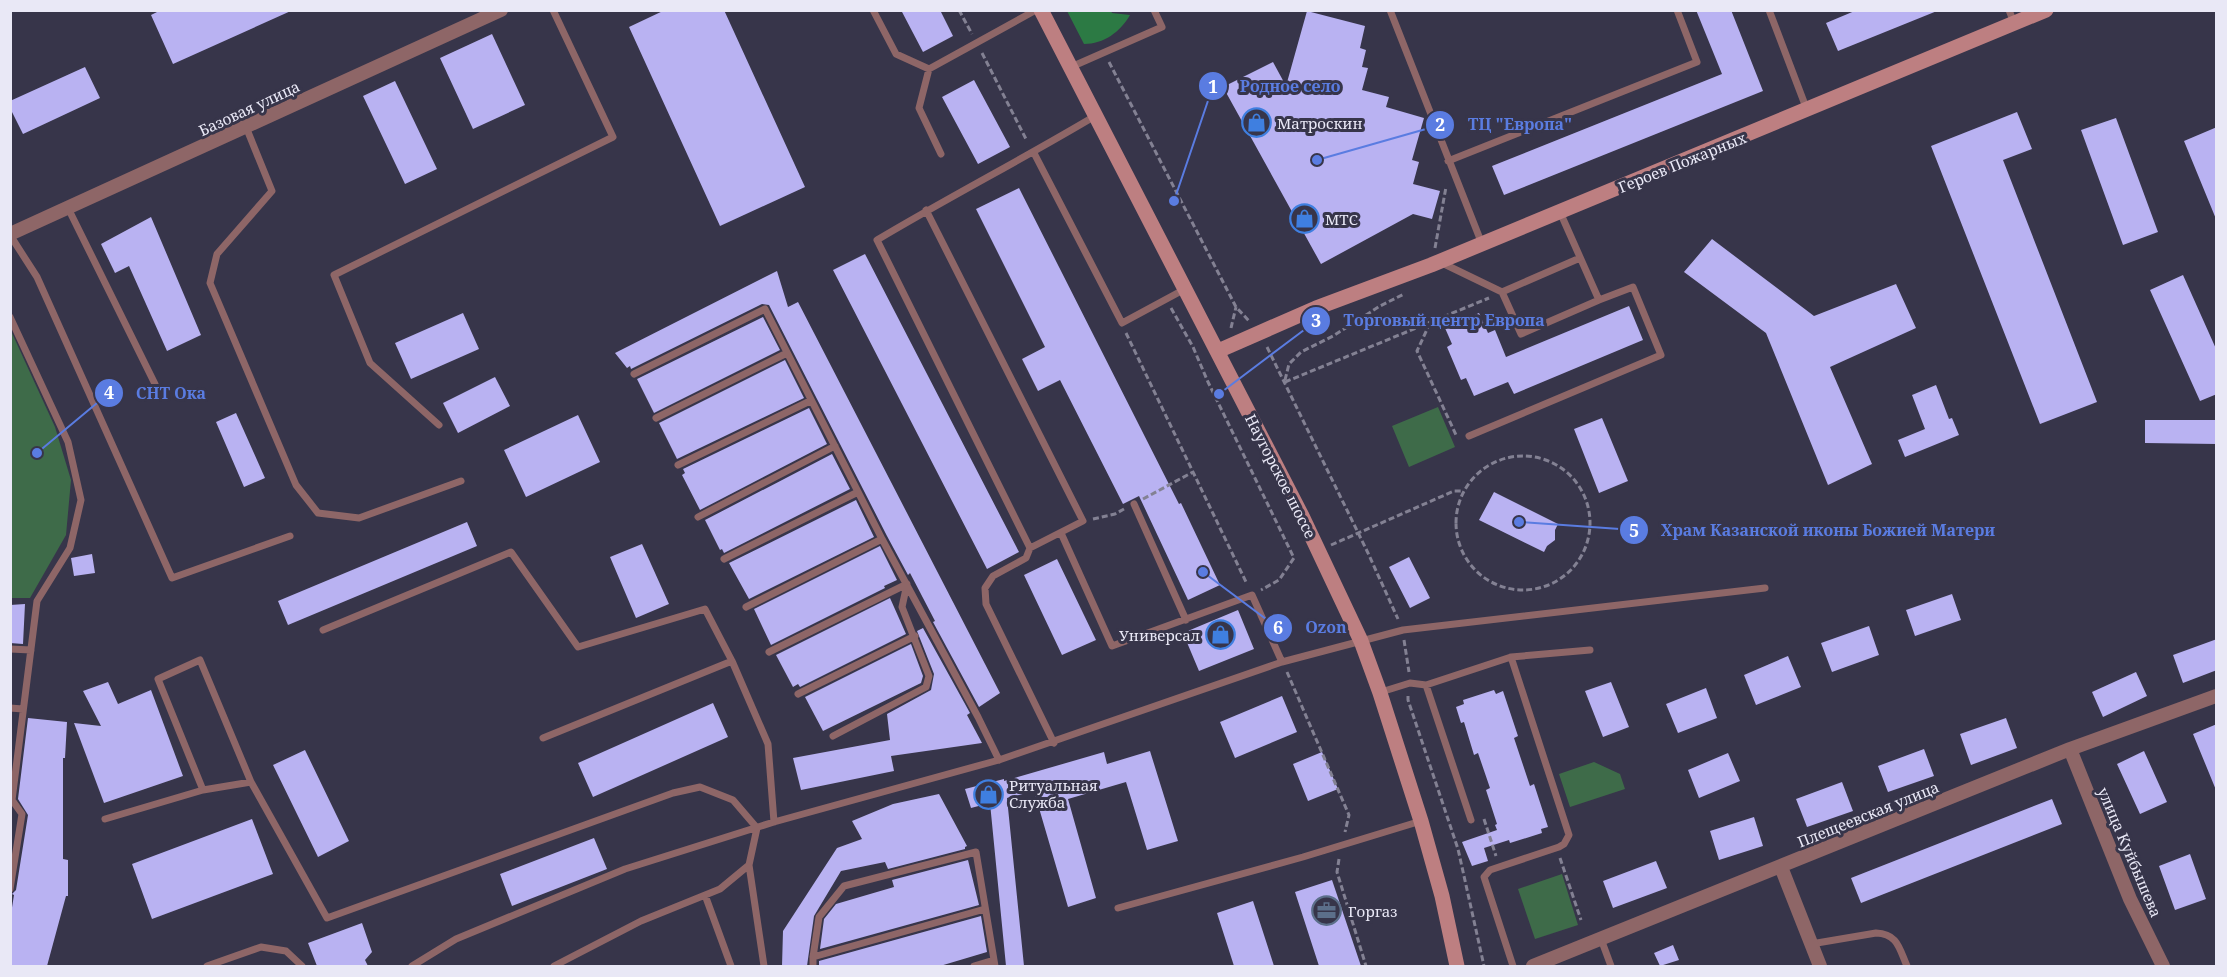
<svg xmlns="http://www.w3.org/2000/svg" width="2227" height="977" font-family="'Noto Serif',serif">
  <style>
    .green { fill: #3e6b49 }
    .forest { fill: #2c7a44 }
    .building { fill: #b9b2f2 }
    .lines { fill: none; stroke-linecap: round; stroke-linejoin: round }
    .path { stroke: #838193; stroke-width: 3; stroke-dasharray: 6 3; stroke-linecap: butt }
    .lane { stroke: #8e6667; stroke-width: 7 }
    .street { stroke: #8e6667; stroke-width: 14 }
    .secondary { stroke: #bd7f81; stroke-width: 15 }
    .labels { text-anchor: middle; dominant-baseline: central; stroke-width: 6; stroke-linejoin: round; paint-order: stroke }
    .street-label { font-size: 15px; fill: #e9e8f6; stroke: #37354a }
    .poi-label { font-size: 15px; fill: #e9e8f6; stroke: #37354a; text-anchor: start }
    .leader { fill: none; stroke: #5a7ce1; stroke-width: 2 }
    .callout-dot { fill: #5a7ce1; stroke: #37354a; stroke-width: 2 }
    .mark-label { font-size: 18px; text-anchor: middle; font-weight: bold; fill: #fff }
    .callout-label { font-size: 16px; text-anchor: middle; font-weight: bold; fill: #5a7ce1; stroke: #37354a; stroke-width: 6; stroke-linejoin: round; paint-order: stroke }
  </style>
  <rect width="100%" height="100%" fill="#37354a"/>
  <path class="green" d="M11,331L55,427L71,480L66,535L30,598H11Z
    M1438,407L1455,447L1409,467L1392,426Z
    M1594,762L1620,774L1625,789L1570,807L1559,774Z
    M1562,874L1578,925L1535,939L1518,889Z"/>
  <path class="forest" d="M1067,11H1111L1112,13L1130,15C1120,32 1104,44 1084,44Z"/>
  <path class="building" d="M161,10H293L173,64L151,15Z
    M665,10H724L805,187L720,226L629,27Z
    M901,10H940L953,36L923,52Z
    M1696,10H1731L1763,91L1504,195L1492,166L1722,74Z
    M1857,10H1937V11L1838,51L1826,23Z
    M1307,11L1365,26L1360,48L1366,50L1362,67L1368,68L1362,90L1389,97L1386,107L1424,118L1412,160L1419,162L1413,184L1440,191L1432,219L1413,214L1321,264L1223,87L1273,62L1286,86Z
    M492,34L525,105L473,129L440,58Z
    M85,67L100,98L23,134L10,108V101Z
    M974,80L1010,147L978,164L942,97Z
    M395,81L437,169L405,184L363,96Z
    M2017,112L2032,149L2003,160L2097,402L2040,424L1931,146Z
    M2116,118L2158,232L2123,245L2081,130Z
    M2217,127V219H2216L2184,141Z
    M1019,188L1179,504L1181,503L1220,585L1188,600L1139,496L1123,504L1060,380L1038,391L1022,359L1045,347L976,209Z
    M151,217L201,335L167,351L129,266L115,273L101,244Z
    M1712,239L1814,316L1896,284L1916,328L1830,367L1872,464L1828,485L1766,333L1684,272Z
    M865,254L1019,552L987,569L833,270Z
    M777,271L788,307L798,302L1000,693L979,707L933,622L935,621L910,573L908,575L887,536L769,305L762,304L631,369L630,366L627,368L615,353Z
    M2183,275L2217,351V394L2200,401L2150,290Z
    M1629,306L1643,340L1514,394L1508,382L1474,396L1466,378L1461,380L1447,347L1452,344L1445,328L1479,313L1488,333L1495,330L1506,357Z
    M463,313L479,349L411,379L395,343Z
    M763,317L780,350L654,413L637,379Z
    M785,360L804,398L677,459L659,423Z
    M495,377L510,406L458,433L443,403Z
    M1936,385L1949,419L1952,418L1959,435L1905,457L1898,440L1925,429L1912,395Z
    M809,408L827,444L700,510L682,475L685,473L683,469Z
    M236,413L265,478L244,487L216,422Z
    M578,415L600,462L526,497L504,450Z
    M1602,418L1628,481L1599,493L1574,429Z
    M2145,420H2217V444L2145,443Z
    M832,454L850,489L724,553L722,549L720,550L705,520Z
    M1494,492L1558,524L1555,530V540L1547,546L1544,552L1479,520Z
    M856,500L874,537L749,599L729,563Z
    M467,522L477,546L288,625L278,601Z
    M642,544L669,604L636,618L610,557Z
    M880,546L897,580L884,586L885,588L771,645L754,609Z
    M92,554L95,573L74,576L71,558Z
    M1409,557L1430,598L1410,608L1389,567Z
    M1057,559L1096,640L1062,655L1024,575Z
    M1952,594L1961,620L1915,636L1906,610Z
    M890,598L906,634L800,687L798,684L793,687L776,655Z
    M25,604L23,644L10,643V605Z
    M1238,610L1254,649L1199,671L1183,633Z
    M1869,626L1879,655L1832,672L1821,643Z
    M923,628L970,713L967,715L982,743L891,756L894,771L801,790L793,758L890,740L887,714L931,690L934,674L917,631Z
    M2217,639V670L2183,683L2173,655Z
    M911,644L923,676L921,683L823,731L805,697Z
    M1788,656L1801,687L1756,705L1744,675Z
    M2136,672L2147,696L2103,717L2092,692Z
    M108,682L118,704L151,690L183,776L104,803L74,723L101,726L83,691Z
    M1611,682L1629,727L1603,737L1585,691Z
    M1706,688L1717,718L1678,733L1666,704Z
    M1494,690L1496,694L1503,691L1518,736L1514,738L1530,786L1534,784L1548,827L1541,829L1542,833L1510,843L1509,840L1484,848L1488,861L1472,866L1462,842L1497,830L1495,825L1497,824L1486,790L1490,788L1478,753L1474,755L1464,722L1461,723L1456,707L1464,704L1463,700Z
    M1282,696L1297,732L1235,758L1220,722Z
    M713,703L728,737L593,797L578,763Z
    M28,718L67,722L65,758H63V859L68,860V896H66L47,966H10V920L14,895L12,894L16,890L28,815L18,799Z
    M2006,718L2017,748L1971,765L1960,734Z
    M2217,724V790H2216L2193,734Z
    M1924,749L1934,776L1888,792L1878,766Z
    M305,750L349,841L318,857L273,765Z
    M1150,751L1178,841L1147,850L1126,782L1068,799L1096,898L1068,907L1034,791L1007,798L1024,966H1006L990,803L971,808L965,789L1004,779V781L1104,752L1107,764Z
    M2144,751L2167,802L2140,814L2117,764Z
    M1322,752L1338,789L1308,801L1293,764Z
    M1728,753L1740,781L1699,798L1688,770Z
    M1842,782L1853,811L1807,827L1796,799Z
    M939,794L967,846L965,847V849L888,869L885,862L841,871L814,916L807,966H782L783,931L837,848L862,839L852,821L893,804Z
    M2052,799L2062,824L1861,903L1851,878Z
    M1754,817L1763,846L1719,860L1710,831Z
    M252,819L273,874L152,919L132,864Z
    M594,838L607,869L512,906L500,874Z
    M2190,854L2206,899L2175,910L2159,866Z
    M968,860L979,905L820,949L824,919L836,904L894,887L892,880Z
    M1656,861L1667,888L1613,908L1603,881Z
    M1332,880L1361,966H1319L1295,892Z
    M1253,901L1274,966H1234L1217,913Z
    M981,916L987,952L940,966H819V961Z
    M362,923L372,952L365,960L368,966H317L308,943Z
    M1673,945L1679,960L1660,966L1654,953Z"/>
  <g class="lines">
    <path class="path" d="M959,10L972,34
      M982,53L1027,141
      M1109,62L1236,307L1250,322
      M1435,248L1446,187
      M1171,308L1193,347L1208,382L1294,558L1279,580L1261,590
      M1430,323L1417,351L1457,437
      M1231,328L1236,307
      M1126,333L1247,584
      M1267,347L1368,553L1398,619
      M1285,380L1289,364L1301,352L1333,336L1380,306L1404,294
      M1285,382L1489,298
      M1456 523a67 67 0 1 1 134 0a67 67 0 1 1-134 0Z
      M1143,499L1193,472
      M1093,519L1115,514L1124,509
      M1331,545L1454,491H1463
      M1404,640L1409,672
      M1287,672L1349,815L1345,832
      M1408,696V700L1458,849L1484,966
      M1484,819L1496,856
      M1560,858L1581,920
      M1339,859L1337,872L1366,966"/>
    <path class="lane" d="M873,10L896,54L929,69L1036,10
      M1390,10L1482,244
      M1769,10L1807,110
      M2009,10L2014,23
      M1071,67L1162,27L1154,10
      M929,69L919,108L941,154
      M246,127L272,191L217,254L210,283L296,485L318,513L359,518L461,481
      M1034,153L1122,323L1185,289
      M1448,161L1697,62L1677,10
      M68,208L155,384
      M926,210L1083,521L1030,548L877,240C949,197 1023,159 1095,116
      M10,235L37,277L172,578L290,536
      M1442,263L1502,292L1521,334L1599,300L1560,212
      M1502,292L1580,258
      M10,317L68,442L81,500L70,548L37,601L12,800L22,814L10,889
      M634,374L765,309L882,539L978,717L999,760
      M656,418L787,353
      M439,425L370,363L334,275L613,137L553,10
      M1469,436L1661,355L1633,287L1599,300
      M678,465L810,401
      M1134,504L1186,620
      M698,517L835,446
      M1061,533L1112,646L1252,595L1282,662
      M1030,548L1026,558L993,576L985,588L986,604L1054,743
      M724,559L858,492
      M746,607L882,539
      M323,630L511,552L578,647L705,609L732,661L768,744L774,822
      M10,649L31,650
      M769,652L907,584L902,607L929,676L926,687L833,736
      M1511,657L1590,650
      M1426,685L1471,820
      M1381,692L1410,683L1426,685L1511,657L1569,835L1564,844L1559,847L1490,870L1484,877L1513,966
      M798,694L915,636
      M10,708L23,709
      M543,738L732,661
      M203,790L158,679L200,660L251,782
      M105,819L203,790L251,782L327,918L673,793L700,787L733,800L757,828L749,865L720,889L641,921L554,966
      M749,865L764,966
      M705,895L731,966
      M1118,908L1303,857L1421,821
      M1601,939L1611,966
      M1811,944L1876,933C1898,934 1899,948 1907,966
      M813,957L985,909
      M207,966L261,947L286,951L302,966
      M412,966L456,939L625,869L774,822L999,760L1282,662L1403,630L1765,588
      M813,966V957L819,917L844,886L976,852L995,966
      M974,966L994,960"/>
    <path class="street" d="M10,234L501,10
      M2070,749L2130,899L2163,966
      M1781,867L1820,966
      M1533,966L2070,749L2216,696"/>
    <path class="secondary" d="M1041,10L1302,516L1361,641L1380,693L1421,821L1442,896L1457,966
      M1218,351L1316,308L1431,265L2046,10"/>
  </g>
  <defs>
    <symbol id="shop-ring" viewBox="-11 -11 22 22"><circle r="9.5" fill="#37354a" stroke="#3f7fe0" stroke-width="1.5"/><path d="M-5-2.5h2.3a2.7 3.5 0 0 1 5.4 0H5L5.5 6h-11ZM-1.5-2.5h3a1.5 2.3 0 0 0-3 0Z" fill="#3f7fe0"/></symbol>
    <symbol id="office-ring" viewBox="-11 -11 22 22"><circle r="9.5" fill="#37354a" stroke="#5c6f8a" stroke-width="1.5"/><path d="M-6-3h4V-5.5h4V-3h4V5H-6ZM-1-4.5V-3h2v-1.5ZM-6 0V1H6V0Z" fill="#5c6f8a"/></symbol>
  </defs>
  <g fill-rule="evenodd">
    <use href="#shop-ring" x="1240" y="106" width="33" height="33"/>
    <use href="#shop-ring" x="1288" y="202" width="33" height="33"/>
    <use href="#shop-ring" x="1204" y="618" width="33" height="33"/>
    <use href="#shop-ring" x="972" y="778" width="33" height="33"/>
    <use href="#office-ring" x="1310" y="894" width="33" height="33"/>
  </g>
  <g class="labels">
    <g class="street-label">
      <text transform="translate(249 108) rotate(-25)">Базовая улица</text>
      <text transform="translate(1682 162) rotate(-22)">Героев Пожарных</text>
      <text transform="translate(1281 476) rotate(63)">Наугорское шоссе</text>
      <text transform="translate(1868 814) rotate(-22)">Плещеевская улица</text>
      <text transform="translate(2130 852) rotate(67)">улица Куйбышева</text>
    </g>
    <g class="poi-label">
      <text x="1277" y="123">Матроскин</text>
      <text x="1325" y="219">МТС</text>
      <text x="1200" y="635" text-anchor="end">Универсал</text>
      <text x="1009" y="785">Ритуальная<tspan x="1009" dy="17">Служба</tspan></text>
      <text x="1348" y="911">Горгаз</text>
    </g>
  </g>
  <path class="leader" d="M1174 201L1213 86M1317 160L1440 125M1219 394L1316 321M37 453L109 393M1519 522L1634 530M1203 572L1278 628"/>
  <g class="callout-dot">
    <circle cx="1174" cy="201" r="6"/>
    <circle cx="1317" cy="160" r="6"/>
    <circle cx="1219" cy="394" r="6"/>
    <circle cx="37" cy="453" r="6"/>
    <circle cx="1519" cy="522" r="6"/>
    <circle cx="1203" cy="572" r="6"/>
    <circle cx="1213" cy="86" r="15"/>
    <circle cx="1440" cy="125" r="15"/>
    <circle cx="1316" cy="321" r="15"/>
    <circle cx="109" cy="393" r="15"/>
    <circle cx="1634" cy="530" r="15"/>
    <circle cx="1278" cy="628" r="15"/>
  </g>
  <g class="mark-label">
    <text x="1213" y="93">1</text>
    <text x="1440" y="131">2</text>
    <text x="1316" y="327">3</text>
    <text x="109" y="399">4</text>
    <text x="1634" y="537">5</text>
    <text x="1278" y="634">6</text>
  </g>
  <g class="callout-label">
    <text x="1290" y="92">Родное село</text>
    <text x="1520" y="130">ТЦ "Европа"</text>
    <text x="1444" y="326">Торговый центр Европа</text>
    <text x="171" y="399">СНТ Ока</text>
    <text x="1828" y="536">Храм Казанской иконы Божией Матери</text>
    <text x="1326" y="633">Ozon</text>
  </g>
  <rect width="2227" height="977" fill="none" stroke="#e9e8f6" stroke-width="24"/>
</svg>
